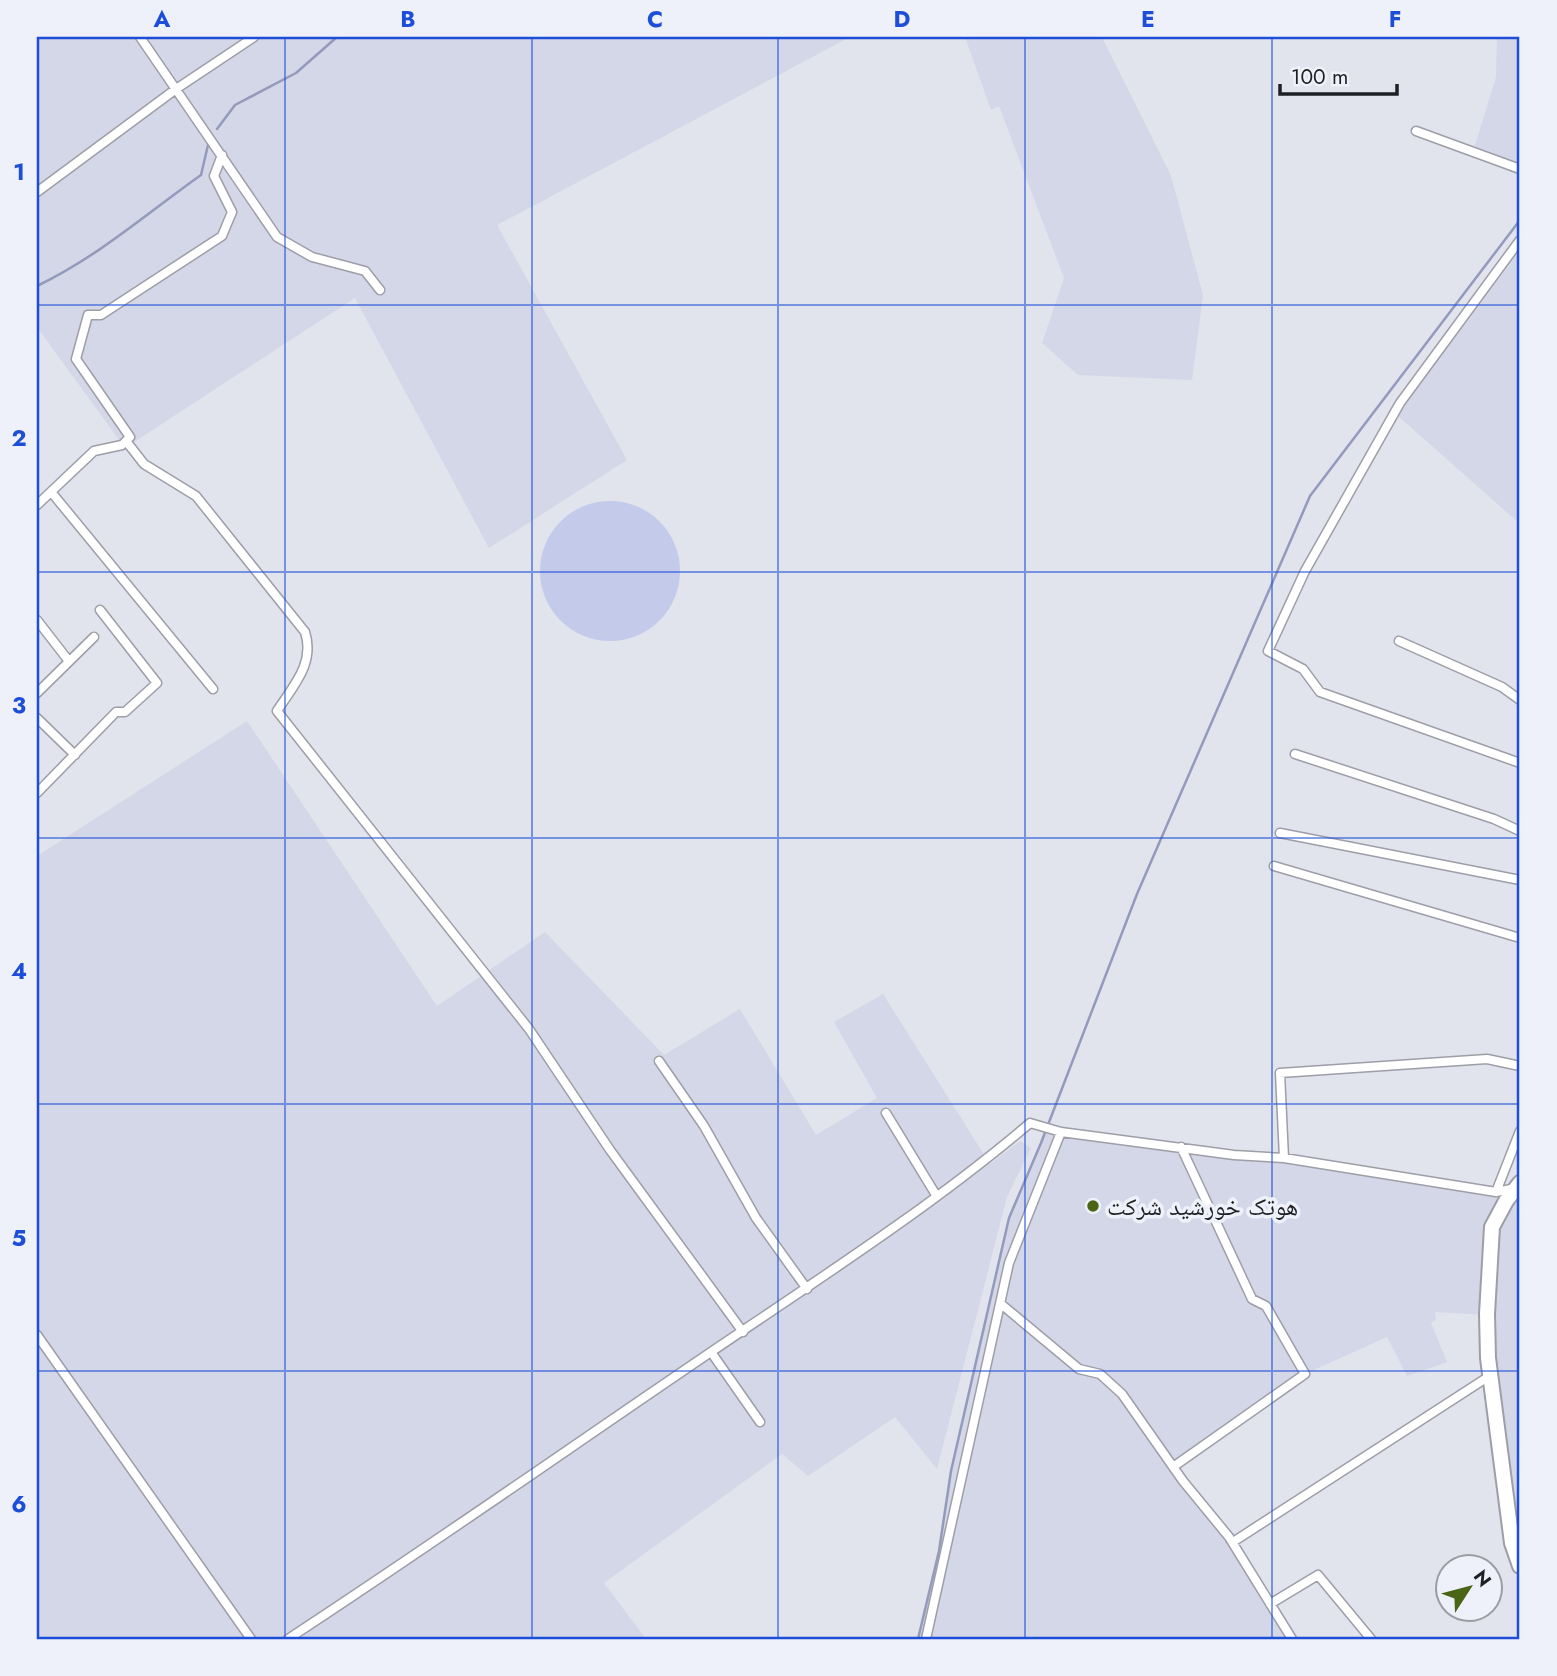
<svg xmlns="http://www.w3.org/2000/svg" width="1557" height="1676" font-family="Jost,'Noto Naskh Arabic',sans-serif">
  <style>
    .built { fill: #d4d7e7 }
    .green { fill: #c4cbea }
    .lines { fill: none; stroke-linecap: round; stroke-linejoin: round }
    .stream { stroke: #939abc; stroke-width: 2.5 }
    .street-casing { stroke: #9d9ea7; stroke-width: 11 }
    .highway-casing { stroke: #9d9ea7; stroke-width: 18 }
    .street { stroke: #fff; stroke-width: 8 }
    .highway { stroke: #fff; stroke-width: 14 }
    .grid { fill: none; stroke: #1d4ed8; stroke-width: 2; stroke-opacity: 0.55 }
    .poi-dot { fill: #4b6516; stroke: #eff1fa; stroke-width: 2.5 }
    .labels { text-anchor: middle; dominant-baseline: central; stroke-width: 7; stroke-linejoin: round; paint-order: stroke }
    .poi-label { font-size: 24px; fill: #1f2023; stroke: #eff1fa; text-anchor: start }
    .neatline { fill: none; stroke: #1d4ed8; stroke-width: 2.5 }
    .grid-label { font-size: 23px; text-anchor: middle; font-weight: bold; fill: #1d4ed8 }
  </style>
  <rect width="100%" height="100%" fill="#e1e3ed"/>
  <path class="built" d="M37,37H850L497,225L627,460L489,548L355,298L125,448L37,327Z
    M965,37H1102L1171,176L1203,295L1192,380L1078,375L1042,343L1064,278L999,106L991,110Z
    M1497,37H1520V177L1473,152L1496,77Z
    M1520,231V524L1390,409Z
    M247,721L437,1006L545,932L664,1055L740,1009L816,1135L877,1098L834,1022L883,994L990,1164L1020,1141L1031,1148L1007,1197L937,1469L895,1417L808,1476L782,1454L604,1583L646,1639H37V856Z
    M1046,1128L1495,1192L1520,1183V1566L1487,1315L1435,1312L1436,1320L1431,1323L1447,1362L1407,1376L1387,1337L1305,1374L1173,1467L1229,1537L1292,1639H918L939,1551L951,1471L1009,1218Z"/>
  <path class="green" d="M540 571a70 70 0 1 1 140 0a70 70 0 1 1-140 0Z"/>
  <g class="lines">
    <path class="stream" d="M217,129L235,105L296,73L337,37
      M37,286C99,256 146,214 201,175L208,145
      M918,1639L939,1551L951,1471L1009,1218L1041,1143L1137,894L1310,496L1520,220"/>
    <defs>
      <path id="street" d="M140,37L277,237L312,257L365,271L380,290
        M1416,131L1520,169
        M37,192L176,89L254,37
        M1520,240L1400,403L1305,571L1268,651L1303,669L1320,692L1520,763
        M126,441L144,464L196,496L305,632C315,663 294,685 277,711L529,1029L610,1150L743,1332
        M52,493L213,689
        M37,505L94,451L122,445L130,437L76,359L88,315H101L222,236L232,212L214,176L222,155
        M37,620L68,660
        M1399,641L1502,687L1520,700
        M37,693L94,637
        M37,718L75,755
        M1295,754L1494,819L1520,831
        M37,793L116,712H125L157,683L100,610
        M1280,833L1520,880
        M1274,866L1520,938
        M659,1061L704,1126L756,1218L807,1289
        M886,1113L936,1195
        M1284,1158L1280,1073L1487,1059L1520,1066
        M1496,1192L1520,1131
        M1001,1304L1079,1369L1100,1374L1122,1394L1183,1481L1229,1537L1292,1639
        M37,1335L251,1639
        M711,1352L760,1422
        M1173,1467L1305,1374L1266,1306L1252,1299L1181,1147
        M1233,1542L1491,1375
        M1270,1604L1318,1575L1371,1639
        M288,1639C430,1546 568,1449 708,1354C817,1280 930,1208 1030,1123L1061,1132L1234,1155L1284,1158L1496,1192L1516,1188
        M926,1639L1009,1263L1061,1132"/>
      <path id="highway" d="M1520,1183L1506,1201L1492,1227L1487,1314L1488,1358L1512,1543L1520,1566"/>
    </defs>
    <use href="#street" class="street-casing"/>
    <use href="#highway" class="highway-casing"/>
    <use href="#street" class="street"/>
    <use href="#highway" class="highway"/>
  </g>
  <path class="grid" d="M285,37V1639M532,37V1639M778,37V1639M1025,37V1639M1272,37V1639M37,305H1520M37,572H1520M37,838H1520M37,1104H1520M37,1371H1520"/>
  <circle class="poi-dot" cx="1093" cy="1206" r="7"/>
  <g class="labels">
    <g class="poi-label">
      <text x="1107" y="1206">هوتک خورشید شرکت</text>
    </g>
  </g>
  <rect width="1557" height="1676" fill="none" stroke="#eff1fa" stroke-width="77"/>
  <g transform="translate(1469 1588) rotate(54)"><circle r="33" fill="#eff1fa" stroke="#9c9da4" stroke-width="2"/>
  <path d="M0-5L12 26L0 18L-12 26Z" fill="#4b6516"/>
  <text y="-10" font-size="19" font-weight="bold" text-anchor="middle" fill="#1f2023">N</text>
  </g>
  <path d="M1280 84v10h117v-10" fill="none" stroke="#1f2023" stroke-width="3.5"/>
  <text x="1291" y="84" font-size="21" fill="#1f2023" stroke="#eff1fa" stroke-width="5" paint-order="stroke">100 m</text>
  <rect x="38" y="38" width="1480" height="1600" class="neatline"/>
  <g class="grid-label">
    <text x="162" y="27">A</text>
    <text x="408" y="27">B</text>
    <text x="655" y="27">C</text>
    <text x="902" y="27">D</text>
    <text x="1148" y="27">E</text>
    <text x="1395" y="27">F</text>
    <text x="19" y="180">1</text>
    <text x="19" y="446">2</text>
    <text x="19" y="713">3</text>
    <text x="19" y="979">4</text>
    <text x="19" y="1246">5</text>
    <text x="19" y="1512">6</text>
  </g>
</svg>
